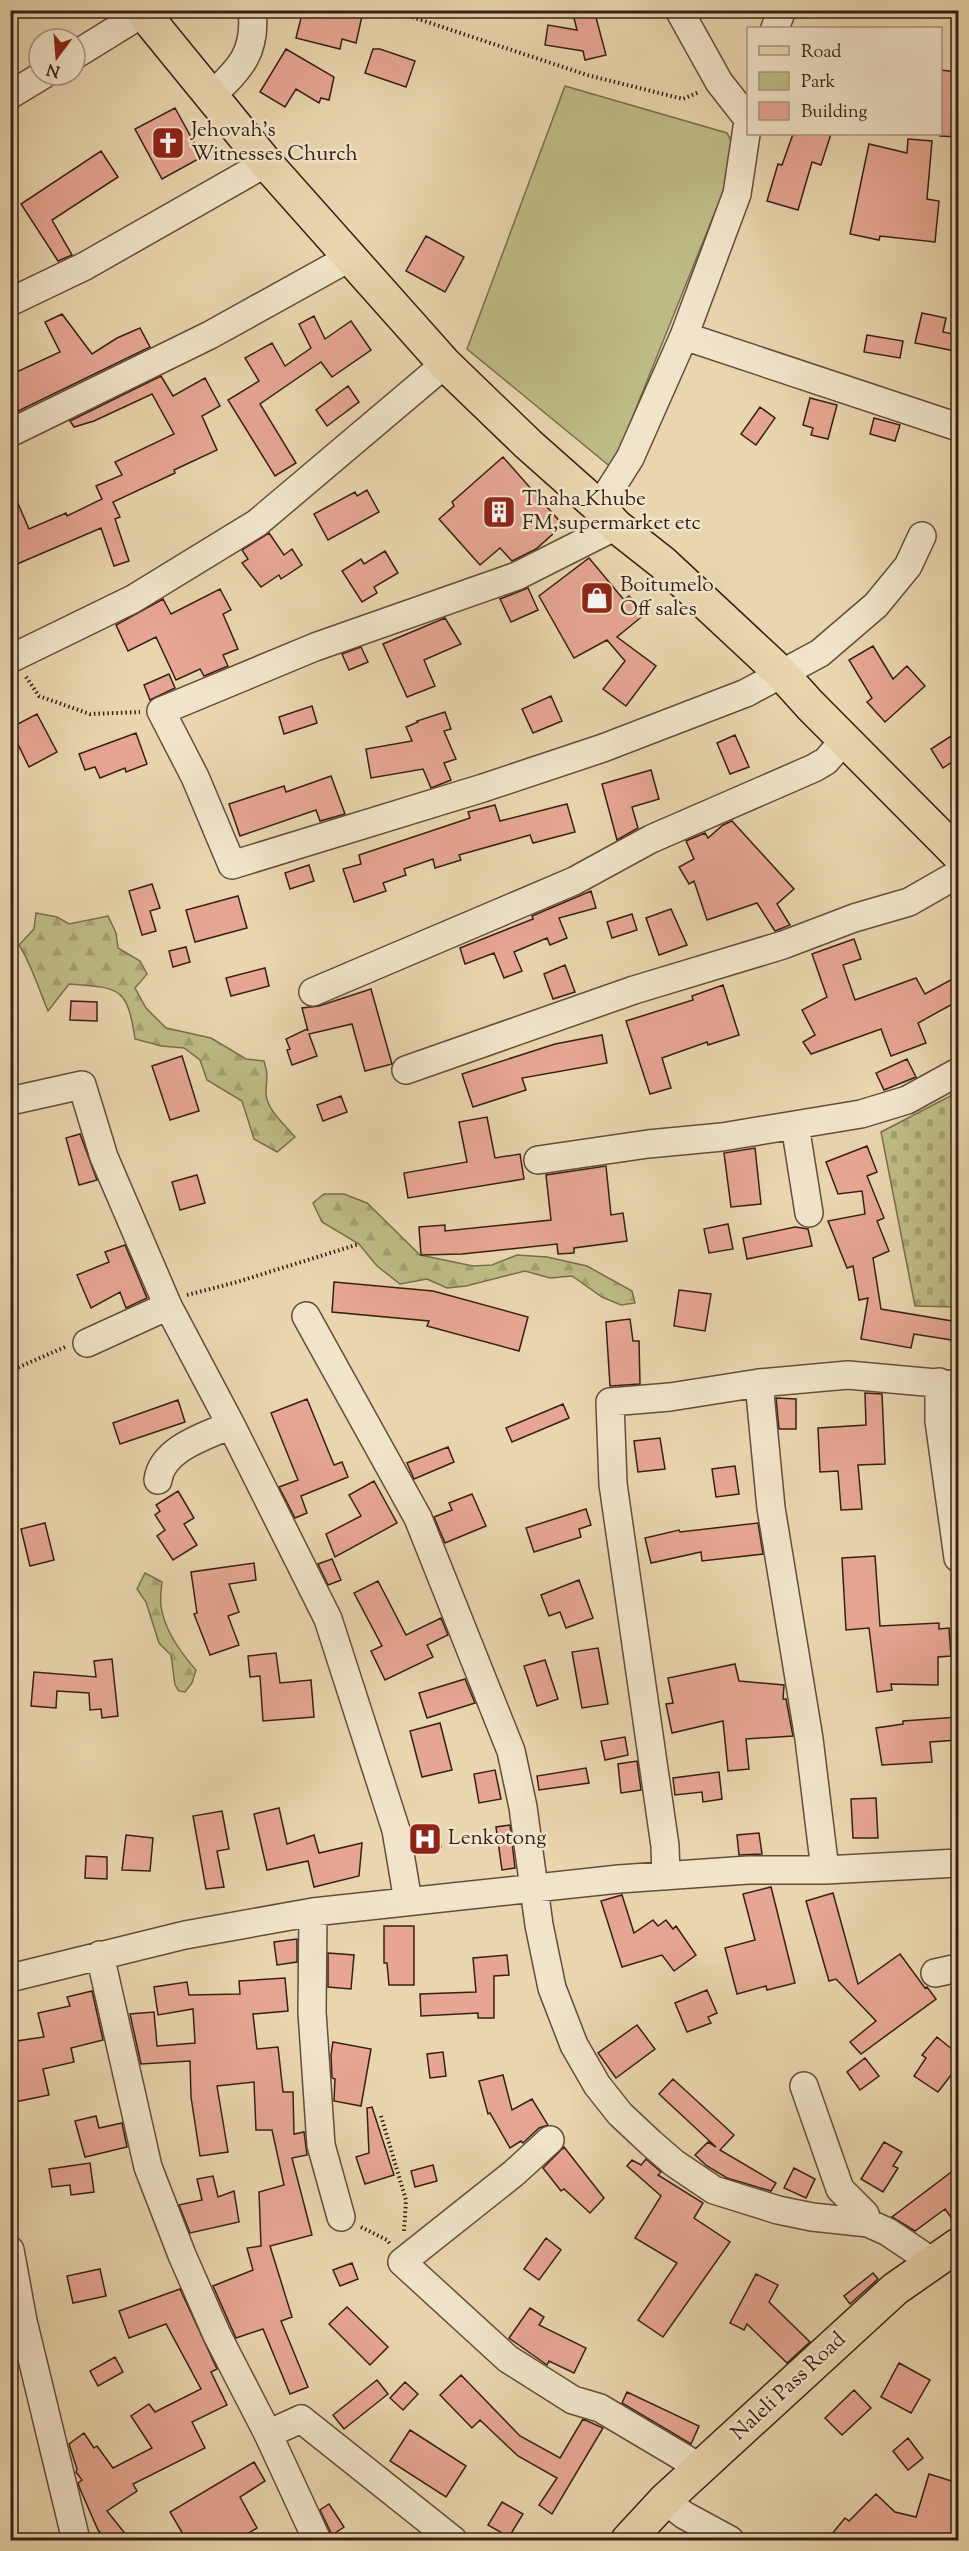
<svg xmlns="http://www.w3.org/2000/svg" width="969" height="2551" font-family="'Sorts Mill Goudy',serif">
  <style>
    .forest { fill: url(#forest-firs); stroke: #7a6e4e; stroke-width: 1.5 }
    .cemetery { fill: url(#cemetery-stones); stroke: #7a6e4e; stroke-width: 1.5 }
    .park { fill: #bdbb85; stroke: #7a6e4e; stroke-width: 1.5 }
    .building { fill: #e7a693; stroke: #372016; stroke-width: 1.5 }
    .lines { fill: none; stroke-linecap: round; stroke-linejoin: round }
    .minor-casing { stroke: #644d3c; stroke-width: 30 }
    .major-casing { stroke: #372016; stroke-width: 36 }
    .path { stroke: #372016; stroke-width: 4; stroke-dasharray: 1.5 3; stroke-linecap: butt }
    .minor { stroke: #f1e4ca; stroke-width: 27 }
    .major { stroke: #e9d5ae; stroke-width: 33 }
    .labels { text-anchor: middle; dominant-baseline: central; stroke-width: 5; stroke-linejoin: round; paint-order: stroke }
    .poi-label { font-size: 21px; fill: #372016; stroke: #f1e4ca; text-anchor: start }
    .street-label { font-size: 21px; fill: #372016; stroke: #f1e4ca }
  </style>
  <defs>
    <pattern id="forest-firs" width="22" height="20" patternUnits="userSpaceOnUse" patternTransform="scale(1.5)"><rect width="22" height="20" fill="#bdbb85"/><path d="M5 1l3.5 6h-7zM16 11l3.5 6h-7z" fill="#a3a072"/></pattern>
    <pattern id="cemetery-stones" width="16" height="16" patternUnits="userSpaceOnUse" patternTransform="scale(1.5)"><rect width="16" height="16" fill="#bdbb85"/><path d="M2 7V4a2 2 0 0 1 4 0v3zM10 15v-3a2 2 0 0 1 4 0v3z" fill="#a3a072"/></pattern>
  </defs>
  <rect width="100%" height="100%" fill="#e9d5ae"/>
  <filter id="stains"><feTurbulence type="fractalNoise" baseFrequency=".00333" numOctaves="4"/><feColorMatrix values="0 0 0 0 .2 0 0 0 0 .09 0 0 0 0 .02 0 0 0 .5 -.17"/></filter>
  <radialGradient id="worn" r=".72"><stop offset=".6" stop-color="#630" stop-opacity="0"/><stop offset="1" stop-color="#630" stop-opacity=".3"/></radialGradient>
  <path class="forest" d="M36,913L57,917L69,924L108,916L116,933L118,948L140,961L147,974L135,988L146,1008L166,1028L211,1038L246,1059L264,1061C269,1078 266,1078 266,1094C267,1110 285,1125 295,1137L277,1152L254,1139L242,1101L207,1080L200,1060L184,1048L161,1046L135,1039C127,986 120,988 69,984L48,1011C38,988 32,965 19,945L34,929Z
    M324,1194H344L367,1203L420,1255L473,1266L492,1265L517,1255L547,1257L587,1266L632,1291L635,1303L621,1305L602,1297L572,1276L550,1278L525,1271L466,1286L447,1288L427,1279L400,1284L377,1266L359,1244L322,1222L313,1203Z
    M145,1573L162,1582C161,1590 160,1599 161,1606C164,1629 181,1653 196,1670L192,1683L185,1692L179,1691L175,1685L171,1655L159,1643L146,1602L137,1589Z"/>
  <path class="cemetery" d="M958,1092V1307L915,1306L881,1132Z"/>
  <path class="park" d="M565,86L727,133L738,155L612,468L467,349Z"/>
  <path class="building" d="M303,10H342L362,16L356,43L342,39L340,49L296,38Z
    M572,10H594L606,55L585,60L583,51L545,45L548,25L577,30Z
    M286,49L334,77L329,100L321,98L319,103L296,89L285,107L260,92Z
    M373,49H380L415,61L406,87L365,73Z
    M940,70L958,72V137L940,136Z
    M175,108L202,157L162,179L135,129Z
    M793,134H831L821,165L812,162L798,210L767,201L778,164L782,165Z
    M908,139L932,141L927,199L939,201L935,242L880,236L879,240L850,234L869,144L907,153Z
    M101,151L118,177L52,220L72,255L58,261L21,204Z
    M426,236L464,257L445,292L406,271Z
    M922,313L946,318L943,332L958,335L955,351L915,343Z
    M62,314L92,354L117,338L140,328L150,347L10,415V375L60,352L45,322Z
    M314,316L325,339L351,321L371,350L332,377L321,362L260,404L296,463L275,476L228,400L259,381L245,358L272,343L285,366L311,348L299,324Z
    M867,335L903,341L900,358L864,352Z
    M161,376L173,396L205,378L220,406L202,416L217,450L174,470L175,473L113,502L120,517L115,519L129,561L114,566L101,528L10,567V485L29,529L66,513L67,516L102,499L96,486L122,475L115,462L174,434L152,394L94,421L74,427L70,421Z
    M348,386L359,402L327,426L316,410Z
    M810,398L837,405L828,439L811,435L813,428L803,425Z
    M760,407L775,418L756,445L741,434Z
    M874,418L900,425L895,441L870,434Z
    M503,457L563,525L536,549L512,561L500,548L480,565L439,519L454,506L452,502Z
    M367,490L379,512L328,540L314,514L355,492L357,496Z
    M269,533L284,555L292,549L302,565L281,579L279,575L261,587L242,563L248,559L242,550Z
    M385,551L398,573L374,587L377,593L362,602L342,571L361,559L364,564Z
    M589,558L624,600L629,596L645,614L617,637L656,666L626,706L603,689L625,661L607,640L574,658L539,596Z
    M528,588L538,610L511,622L500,599Z
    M220,589L231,610L223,614L238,649L223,655L228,666L204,676L200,669L176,680L156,637L128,651L116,625L163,599L171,614Z
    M445,618L461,644L424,660L435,686L407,697L383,644Z
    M873,646L893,679L907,666L925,686L885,722L867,702L872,698L849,660Z
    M361,647L368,662L349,670L342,654Z
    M169,674L175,688L150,700L144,685Z
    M551,696L562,721L533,733L522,709Z
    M312,706L317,723L284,734L279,717Z
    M445,712L451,729L444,731L456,759L444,763L451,780L431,788L423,769L371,778L366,749L412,741L406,727L418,722L417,721Z
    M37,714L57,752L29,767L10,728Z
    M136,733L147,764L126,772L125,768L100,778L95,767L85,770L79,754Z
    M735,735L749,767L730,774L717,743Z
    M951,736L958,747V758L943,768L931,749Z
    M651,770L659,799L632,807L638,828L617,840L602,784Z
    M331,776L345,814L320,821L316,810L240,836L229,804L284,786L286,792Z
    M567,804L575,832L533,843L530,835L459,855L461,860L435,868L433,859L404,869L406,875L383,883L386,891L354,902L343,869L361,864L359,855L470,818L468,812L495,805L500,821Z
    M732,821L794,889L777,904L790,925L775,931L757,903L707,920L694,881L689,884L679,867L694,859L686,841L705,833L708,838L723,825Z
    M309,865L314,881L290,889L285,873Z
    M152,884L160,908L150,911L156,931L142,935L129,891Z
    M591,891L596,908L559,918L567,938L550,945L547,938L514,952L522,971L504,978L494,953L465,964L460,948L533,919L532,916Z
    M238,896L247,928L195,942L186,910Z
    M671,909L687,945L659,955L646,918Z
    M632,914L637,930L612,938L607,922Z
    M854,939L861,959L843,965L855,1000L916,978L925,994L958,976V1001L918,1023L926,1043L891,1056L881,1029L811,1054L803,1042L815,1035L802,1010L827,997L812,954Z
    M186,947L190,962L173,967L169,951Z
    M565,965L575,992L553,999L544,974Z
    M265,968L269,986L231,996L226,978Z
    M723,985L739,1035L708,1045L707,1042L662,1058L671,1088L650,1094L626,1021L693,1000L692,996Z
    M371,989L392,1064L365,1071L352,1024L309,1034L317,1056L292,1065L287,1050L290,1049L286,1039L307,1029L308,1031L302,1008L319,1006Z
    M71,1001L97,1002V1021L70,1020Z
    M602,1035L607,1063L522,1078L526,1090L473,1107L462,1074L555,1044Z
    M182,1056L199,1111L170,1120L152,1066Z
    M907,1059L916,1077L884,1090L876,1073Z
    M341,1096L347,1112L323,1121L317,1105Z
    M487,1117L495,1158L520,1154L524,1179L408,1198L404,1173L467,1162L459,1122Z
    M80,1134L97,1180L79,1185L66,1138Z
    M867,1146L877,1172L867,1176L884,1218L877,1221L889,1251L873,1258L881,1309L958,1322V1341L914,1334L911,1348L861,1339L868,1298L859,1300L853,1266L847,1268L828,1221L865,1214L862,1191L838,1194L826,1162Z
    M755,1148L761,1204L731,1207L724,1153Z
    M606,1166L611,1215L623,1213L627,1241L574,1248V1253L558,1254L557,1244L462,1254L421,1255L419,1227L445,1225V1231L551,1220L546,1175Z
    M197,1175L205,1203L180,1210L172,1182Z
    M728,1224L733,1249L709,1253L704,1229Z
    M795,1227L808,1229L812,1246L747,1259L743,1238Z
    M125,1245L147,1298L126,1308L120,1292L91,1308L77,1275L109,1262L105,1252Z
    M334,1282L433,1291L528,1317L519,1351L427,1326L429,1321L332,1312Z
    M679,1290L711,1294L705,1331L674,1326Z
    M630,1319L633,1341H639L640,1384L610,1386L606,1322Z
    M865,1393L882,1394L885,1464L858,1465L862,1509L841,1510L838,1471L820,1472L818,1428L866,1425Z
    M776,1398L796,1399V1429H779Z
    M307,1399L334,1465L342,1462L348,1477L301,1496L307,1513L295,1518L279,1487L298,1480L271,1413Z
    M178,1400L185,1422L120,1444L113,1423Z
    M563,1404L569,1418L512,1442L506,1428Z
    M660,1438L665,1469L638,1472L634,1441Z
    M448,1447L454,1462L414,1479L407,1463Z
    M735,1466L739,1494L716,1497L712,1469Z
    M374,1481L397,1523L335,1557L326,1534L361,1516L349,1495Z
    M178,1491L194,1518L184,1524L197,1545L173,1560L157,1536L165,1530L155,1515L160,1511L156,1505Z
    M472,1494L486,1526L445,1543L434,1517L452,1510L449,1503Z
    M586,1509L591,1525L579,1529L581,1537L534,1552L526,1528Z
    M45,1523L54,1560L30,1566L21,1529Z
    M758,1523L763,1554L702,1561L701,1552L651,1563L645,1538L679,1530L680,1532Z
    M875,1556L880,1626L939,1623V1629L949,1628L951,1656L938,1657V1685L891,1684L892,1690L877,1692L869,1628L846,1630L842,1558Z
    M332,1559L341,1580L328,1585L318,1564Z
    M254,1563L256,1580L229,1584L239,1612L228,1616L239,1645L210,1655L194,1614L197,1613L191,1572Z
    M579,1580L593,1618L566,1628L560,1612L549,1616L541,1595Z
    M378,1581L406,1635L441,1618L448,1635L427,1645L433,1657L385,1680L371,1651L382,1646L354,1593Z
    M598,1648L608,1704L582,1708L572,1652Z
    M276,1653L280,1683L311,1680L314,1717L263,1721L260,1676L250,1677L248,1656Z
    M112,1659L118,1716L102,1718L101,1709L90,1710L89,1693L57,1691L56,1708L31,1706L34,1672L96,1677L94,1661Z
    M545,1660L558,1699L537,1706L524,1666Z
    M735,1664L739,1681L784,1685L783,1699H786L793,1736L746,1739L749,1769L728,1771L723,1721L672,1733L666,1704L673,1703L668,1678Z
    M465,1679L475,1703L427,1718L419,1693Z
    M958,1717V1740L930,1742L932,1762L882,1765L876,1728L903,1724V1721Z
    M440,1723L452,1770L422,1777L410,1731Z
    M625,1737L628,1755L605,1760L601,1741Z
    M637,1761L641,1790L621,1793L618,1764Z
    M586,1768L589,1783L539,1790L537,1776Z
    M495,1770L501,1799L479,1803L474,1774Z
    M719,1772L722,1799L703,1802L702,1792L675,1795L673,1778Z
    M876,1798L878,1838H853L851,1799Z
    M279,1808L287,1844L314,1835L319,1853L362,1843L359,1876L314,1887L308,1861L267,1870L254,1814Z
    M222,1811L229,1849L217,1851L224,1887L206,1889L193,1816Z
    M510,1825L515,1868L502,1870L496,1827Z
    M436,1826L441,1847L416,1853L412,1831Z
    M759,1833L762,1854L739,1855L737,1835Z
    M126,1835L153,1838L150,1871L122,1870Z
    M86,1856L107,1857V1879L85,1878Z
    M771,1887L795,1983L767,1990L766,1986L737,1994L725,1948L755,1940L743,1894Z
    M833,1893L858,1984L900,1954L925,1988L927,1987L936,1999L861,2054L850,2042L876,2021L836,1979L829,1981L806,1901Z
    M622,1895L634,1933L653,1920L658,1926L666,1920L673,1929L676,1926L696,1955L674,1971L662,1955L622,1967L601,1901Z
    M384,1926H414V1985H389L387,1963H384Z
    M297,1939V1962L277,1965L274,1942Z
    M328,1953L354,1955L351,1989L328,1987Z
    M507,1955L509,1975L494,1976V2018H478V2013L421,2016L420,1994L476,1992L473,1958Z
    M285,1978L288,2011L253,2014L257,2049L278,2047L283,2092H293L294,2134L304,2132L307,2155L292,2158L312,2235L270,2246L292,2317L281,2321L308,2387L290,2394L263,2329L236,2338L213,2286L253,2270L247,2248L261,2246L259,2192L284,2185L272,2130H256L254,2082L217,2086L228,2152L200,2156L191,2097L190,2061L141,2064L130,2014L154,2012L157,2046L195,2043L193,2009L158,2015L154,1987L187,1982L189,1995L240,1994L239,1981Z
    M707,1990L717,2013L708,2017L711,2023L687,2032L675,2003Z
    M92,1991L103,2040L71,2048L74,2062L43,2069L49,2095L10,2103V2042L44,2037L38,2013L70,2006L67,1997Z
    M637,2025L655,2049L616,2078L598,2053Z
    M937,2037L958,2054V2066L938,2092L914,2076L926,2058L922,2055Z
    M333,2042L371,2049L361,2106L334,2101L335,2079L332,2078L331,2055Z
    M443,2052L446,2076L430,2078L427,2054Z
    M865,2058L879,2076L860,2090L847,2072Z
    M503,2075L512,2110L532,2099L548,2125L539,2128L523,2143L521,2141L510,2148L490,2113L488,2114L479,2081Z
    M673,2079L734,2135L720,2150L776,2183L771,2191L727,2178L707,2166L695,2155L708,2142L716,2147L659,2094Z
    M372,2107L394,2175L365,2184L356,2157L369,2153L367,2108Z
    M96,2116L99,2128L122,2123L127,2147L85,2157L75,2121Z
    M884,2142L902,2152L893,2166L898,2168L883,2192L861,2179Z
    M564,2147L604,2198L590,2213L564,2189L561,2191L543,2168Z
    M646,2159L661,2172L658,2175L703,2203L694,2218L730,2242L663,2337L638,2320L677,2263L635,2238L661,2196L627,2166L632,2160L641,2165Z
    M90,2163L94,2192L71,2195L70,2185L52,2187L49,2169Z
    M433,2165L437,2181L415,2187L411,2171Z
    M958,2167V2227L945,2209L915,2231L892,2217Z
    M794,2168L815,2179L806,2198L784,2188Z
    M213,2176L218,2197L234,2191L239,2222L190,2233L179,2205L202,2200L197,2179Z
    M546,2238L561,2250L539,2280L524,2269Z
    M352,2263L358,2279L340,2286L333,2270Z
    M100,2269L106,2296L73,2303L67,2276Z
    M873,2273L878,2279L850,2304L844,2296Z
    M756,2274L778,2285L769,2302L810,2342L787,2363L747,2324L744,2330L730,2323Z
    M180,2289L217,2369L211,2372L227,2405L192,2422L205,2448L133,2484L137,2491L107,2511L131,2541H107L98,2530L80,2489L78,2483L82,2480L76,2472L77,2469L69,2444L84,2433L94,2448L97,2446L113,2468L152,2448L131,2416L149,2404L155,2412L201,2389L166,2324L129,2338L119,2311Z
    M347,2307L388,2347L370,2365L329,2324Z
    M530,2308L544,2317L539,2325L586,2348L574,2373L549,2361L547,2365L509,2338Z
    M115,2357L123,2372L98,2386L90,2371Z
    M899,2363L930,2380L911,2413L881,2397Z
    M461,2375L520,2436L560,2458L583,2419L603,2428L552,2514L539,2505L557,2478L518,2456L480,2420L472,2428L440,2395Z
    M377,2380L388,2394L344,2429L333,2415Z
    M405,2382L418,2394L403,2410L390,2398Z
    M854,2390L871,2408L842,2435L825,2418Z
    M627,2392L699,2426L691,2444L622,2403Z
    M410,2430L466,2466L446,2497L390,2461Z
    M908,2438L923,2458L908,2470L893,2451Z
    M254,2462L265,2481L240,2497L257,2528L235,2541H187L170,2512Z
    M929,2474L958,2483V2515L953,2541H826L845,2518L849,2521L876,2494L895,2512L916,2517Z
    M502,2502L523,2514L509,2537L488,2525Z
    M329,2504L344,2527L332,2535L320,2510Z"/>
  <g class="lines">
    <defs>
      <path id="minor" d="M679,10L719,82L748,119
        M775,28L782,10
        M75,55L143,13
        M10,95L43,75
        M212,95C240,69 257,52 252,10
        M10,302L85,266L266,163
        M684,336L958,427
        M10,433L210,335L349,258
        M599,507L630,458L684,336L737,194L748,121
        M616,526L517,576L315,647L161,711L195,777L232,865L483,788L603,748L746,693L820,653L876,605L908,566L922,536
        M10,659L133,599L257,523L445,364
        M313,992L574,881L651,839L814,768L826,761L845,739
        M406,1070L634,990L783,945L854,918L909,902L958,874
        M10,1101L82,1085L104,1157L168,1306L231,1425L328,1619L396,1830L408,1901
        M795,1125L809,1213
        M538,1160L648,1144L722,1137L861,1114L907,1100L958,1072
        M306,1316L418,1518L511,1751L523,1807L539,1925L552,1988L574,2045L597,2085L620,2114L651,2143L674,2163L714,2190L778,2210L812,2217L868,2223L888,2232L934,2263
        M87,1343L168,1306
        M939,1382V1421L958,1558
        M759,1383L771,1508L809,1739L825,1870
        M158,1480C162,1449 205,1436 231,1425
        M666,1876L665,1846L613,1484L610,1402L670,1397L759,1383L848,1375L958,1385
        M313,1912L312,2012L321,2145L341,2217
        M100,1955L148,2167L182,2255L217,2335L268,2434L317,2540
        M935,1973L958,1968
        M10,1978L185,1935L313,1912L619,1879L748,1870H825L958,1863
        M804,2086L840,2189L865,2214L868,2223
        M550,2140L514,2173L402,2262L508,2359L573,2400L600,2408L701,2468
        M10,2250L23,2321L76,2540
        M268,2434L301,2419L453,2540
        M665,2500L684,2515L730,2540"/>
      <path id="major" d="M141,10L266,163L445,364L528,444L599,507L616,526L663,563L782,674L810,705L958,854
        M628,2540L665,2500L895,2289L958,2245"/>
    </defs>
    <use href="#minor" class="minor-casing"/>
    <use href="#major" class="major-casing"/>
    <path class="path" d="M391,10L587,75L683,99L699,92
      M26,677L39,696L90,714L140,712
      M187,1295L237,1282L359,1244
      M10,1371L65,1347
      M381,2116L406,2200L404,2231
      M361,2227L387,2240L390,2244"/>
    <use href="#minor" class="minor"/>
    <use href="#major" class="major"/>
  </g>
  <defs>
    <symbol id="church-square" viewBox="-11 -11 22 22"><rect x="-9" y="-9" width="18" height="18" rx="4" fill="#8f2418" stroke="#f1e4ca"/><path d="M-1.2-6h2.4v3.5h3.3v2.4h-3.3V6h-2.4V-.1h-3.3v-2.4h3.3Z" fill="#fff"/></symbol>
    <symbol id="building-square" viewBox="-11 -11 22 22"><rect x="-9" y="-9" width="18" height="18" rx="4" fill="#8f2418" stroke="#f1e4ca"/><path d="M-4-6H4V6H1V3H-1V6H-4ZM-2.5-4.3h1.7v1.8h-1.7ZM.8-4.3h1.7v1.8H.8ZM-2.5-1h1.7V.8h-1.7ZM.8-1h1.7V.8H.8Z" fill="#fff"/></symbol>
    <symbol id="shop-square" viewBox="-11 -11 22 22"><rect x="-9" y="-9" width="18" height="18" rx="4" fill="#8f2418" stroke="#f1e4ca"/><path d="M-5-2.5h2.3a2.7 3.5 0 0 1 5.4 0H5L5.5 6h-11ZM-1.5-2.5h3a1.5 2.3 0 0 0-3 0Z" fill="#fff"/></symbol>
    <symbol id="hospital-square" viewBox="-11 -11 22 22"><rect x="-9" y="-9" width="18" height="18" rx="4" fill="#8f2418" stroke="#f1e4ca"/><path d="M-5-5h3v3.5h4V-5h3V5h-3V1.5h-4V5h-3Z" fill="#fff"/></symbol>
  </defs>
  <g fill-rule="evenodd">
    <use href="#church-square" x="149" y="124" width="38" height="38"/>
    <use href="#building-square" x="480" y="493" width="38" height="38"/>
    <use href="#shop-square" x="578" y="579" width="38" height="38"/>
    <use href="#hospital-square" x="406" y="1820" width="38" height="38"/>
  </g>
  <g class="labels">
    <g class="poi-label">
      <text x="191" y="131">Jehovah's<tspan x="191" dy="24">Witnesses Church</tspan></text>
      <text x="522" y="500">Thaha_Khube<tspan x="522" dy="24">FM,supermarket etc</tspan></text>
      <text x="620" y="586">Boitumelo<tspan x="620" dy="24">Off sales</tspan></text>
      <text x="448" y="1839">Lenkotong</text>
    </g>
    <g class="street-label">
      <text transform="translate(789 2387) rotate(-43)">Naleli Pass Road</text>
    </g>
  </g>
  <rect width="969" height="2551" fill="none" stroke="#e9d5ae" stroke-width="36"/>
  <rect x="12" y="12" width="945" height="2527" fill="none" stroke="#372016" stroke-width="3"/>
  <rect x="18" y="18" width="933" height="2515" fill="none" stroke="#372016" stroke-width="1.5"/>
  <rect x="747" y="27" width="195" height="108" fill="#f1e4ca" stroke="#a79682" stroke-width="1.5"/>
  <rect x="759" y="46" width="30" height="9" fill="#e9d5ae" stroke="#a79682" stroke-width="1.5"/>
  <text x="801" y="57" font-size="18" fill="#372016">Road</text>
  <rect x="759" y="72" width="30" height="18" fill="#bdbb85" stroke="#a79682" stroke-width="1.5"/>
  <text x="801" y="87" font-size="18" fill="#372016">Park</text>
  <rect x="759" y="102" width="30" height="18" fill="#e7a693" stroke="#a79682" stroke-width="1.5"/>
  <text x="801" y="117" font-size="18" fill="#372016">Building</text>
  <g transform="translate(57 57) rotate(196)"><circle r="28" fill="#f1e4ca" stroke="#a79682" stroke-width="1.5"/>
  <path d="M0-4.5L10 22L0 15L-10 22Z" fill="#8f2418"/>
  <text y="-9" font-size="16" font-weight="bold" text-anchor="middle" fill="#372016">N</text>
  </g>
  <rect width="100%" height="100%" filter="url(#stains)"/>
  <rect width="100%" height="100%" fill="url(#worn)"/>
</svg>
